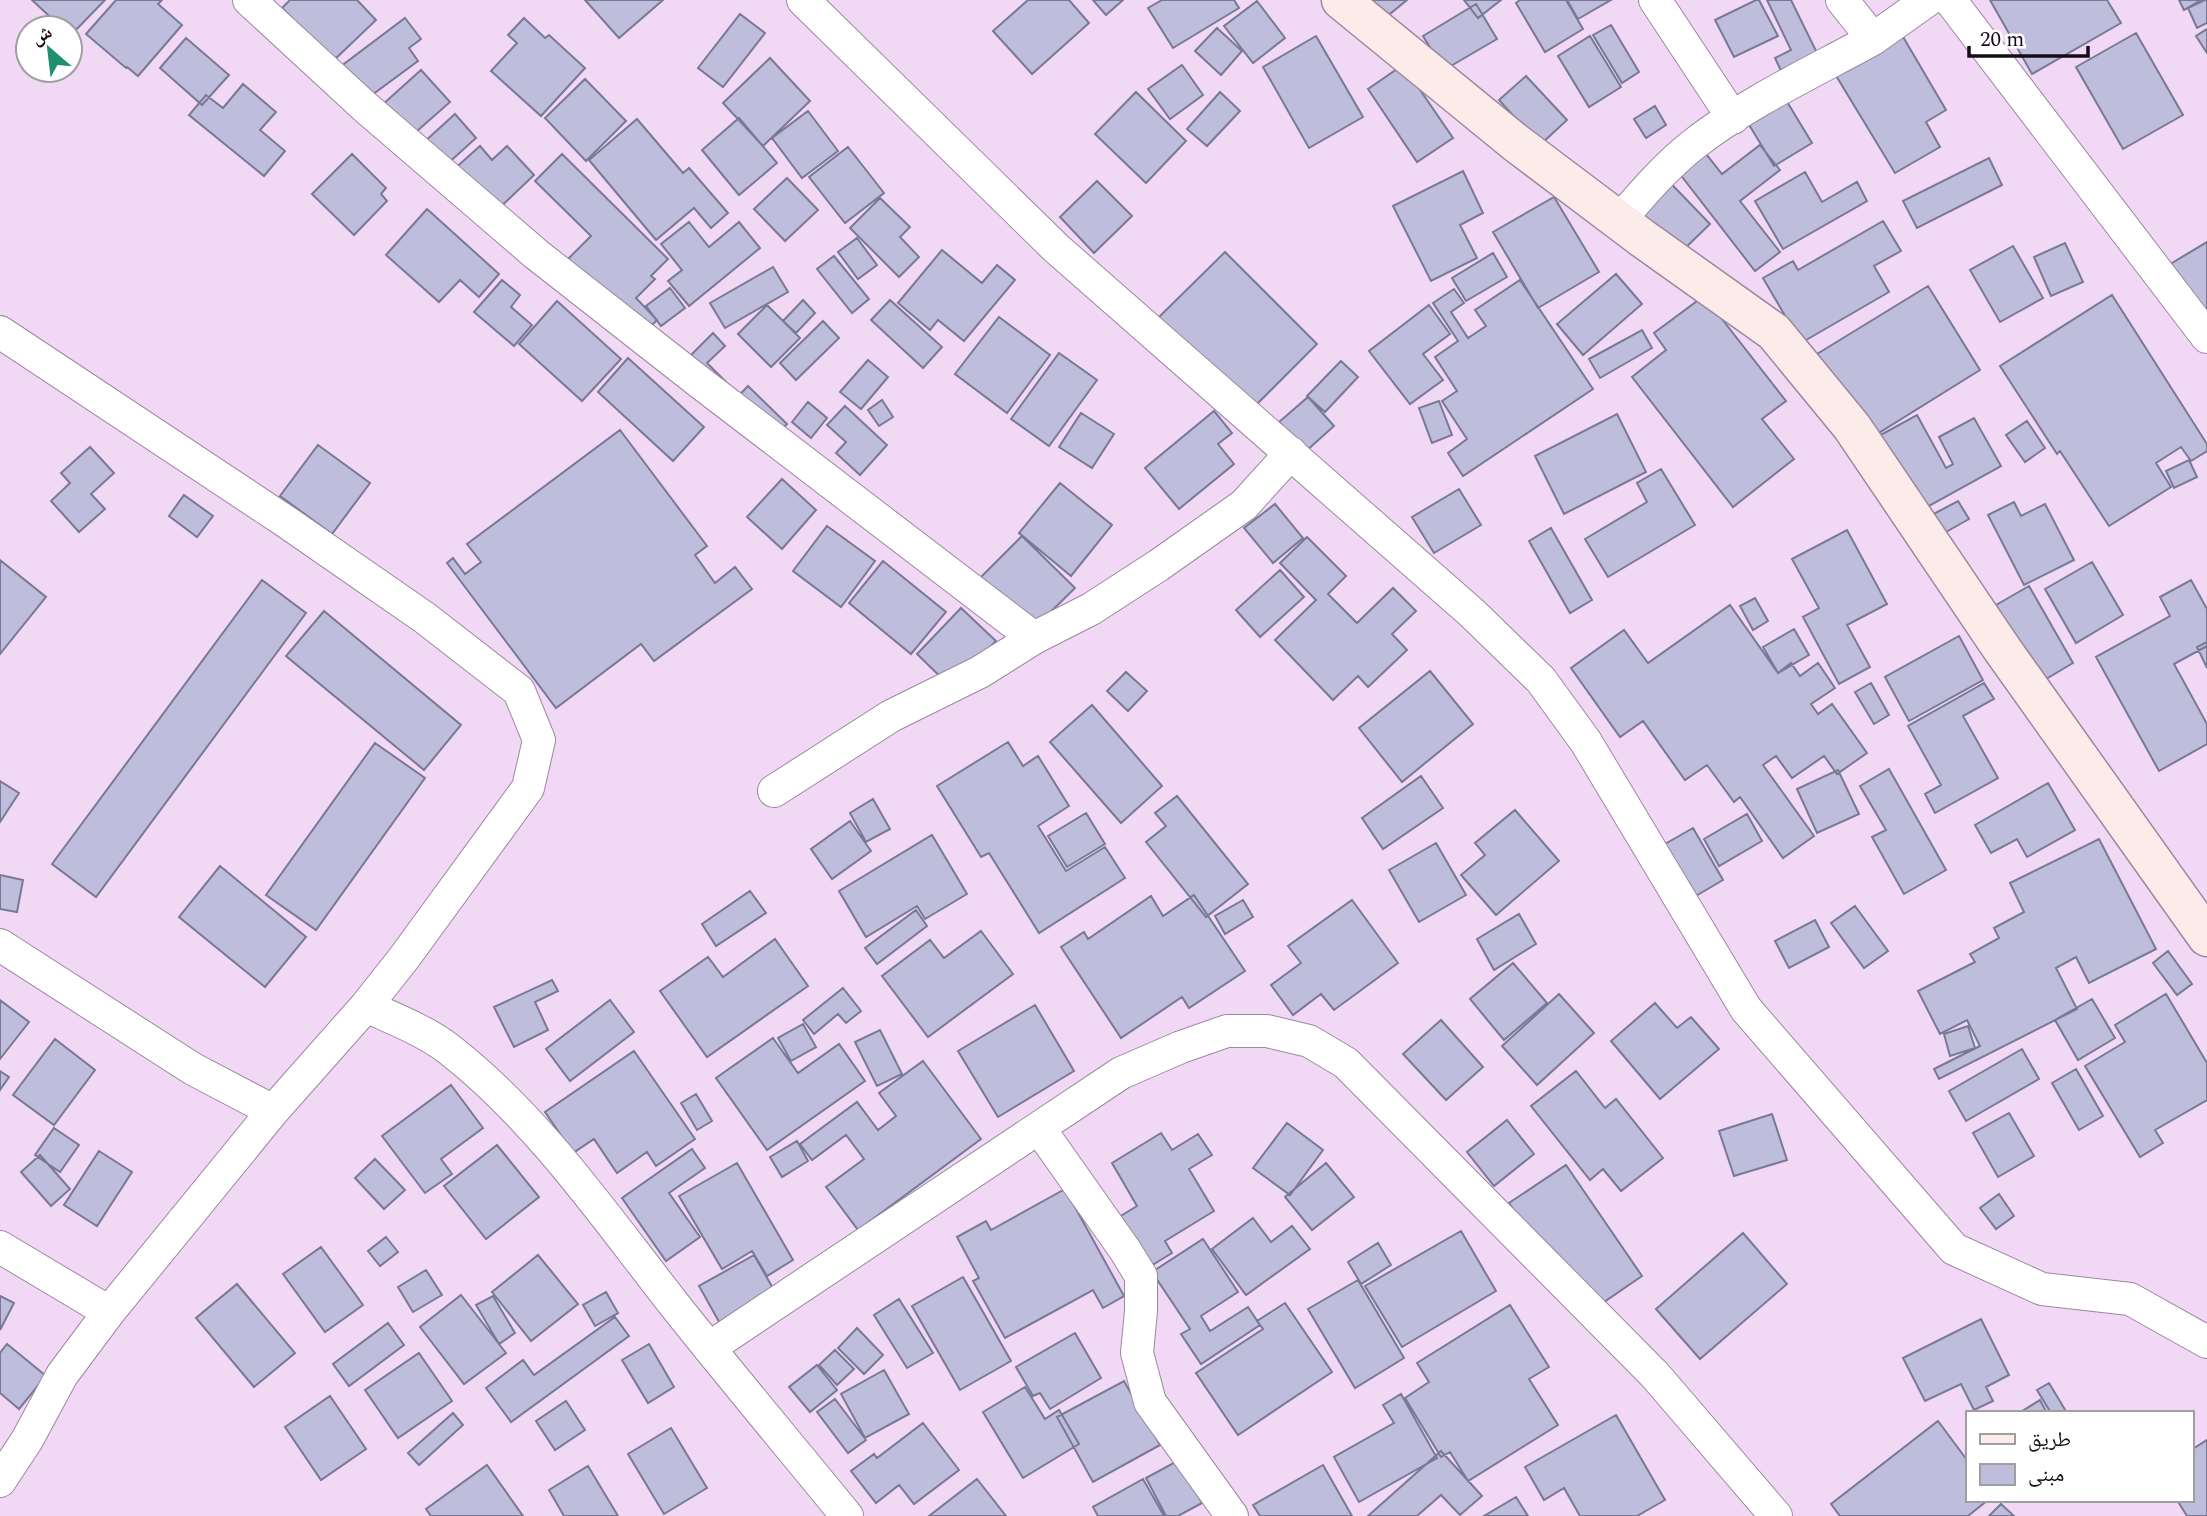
<svg xmlns="http://www.w3.org/2000/svg" width="2207" height="1516" font-family="Spectral,'Noto Naskh Arabic',serif">
  <style>
    .building { fill: #bebddc; stroke: #797896; stroke-width: 2 }
    .lines { fill: none; stroke-linecap: round; stroke-linejoin: round }
    .street-casing { stroke: #9d87a0; stroke-width: 34 }
    .secondary-casing { stroke: #9d87a0; stroke-width: 41 }
    .street { stroke: #fff; stroke-width: 32 }
    .secondary { stroke: #fbebe9; stroke-width: 38 }
  </style>
  <rect width="100%" height="100%" fill="#f1d9f5"/>
  <path class="building" d="M32,0H105L70,36V28H62Z
    M116,0H162L158,4L182,25L138,76L127,67L126,68L86,34Z
    M290,0H357L376,20L333,61L282,8Z
    M585,0H663L619,38Z
    M1028,0H1069L1089,23L1032,74L993,31Z
    M1093,0H1123L1106,15Z
    M1162,0H1234L1239,8L1173,48L1148,8Z
    M1371,0H1407L1385,18Z
    M1464,0H1501L1478,18Z
    M1520,0H1566L1583,29L1545,52L1516,3Z
    M1567,0H1611L1578,19Z
    M1756,0H1759L1778,36L1734,57L1715,20Z
    M1767,0H1791L1820,59L1784,77L1775,58L1791,50Z
    M1990,0H2107L2121,23L2032,74Z
    M2179,0H2201L2184,10Z
    M2205,0H2207V23L2197,28L2188,8Z
    M1257,1L1285,38L1253,63L1224,26Z
    M1476,4L1497,39L1444,70L1423,36Z
    M740,14L765,33L723,87L698,68Z
    M405,18L421,39L409,48L418,61L361,103L336,70Z
    M524,18L545,38L549,35L585,68L541,116L491,71L517,43L508,35Z
    M1611,25L1639,72L1622,83L1593,35Z
    M1217,28L1242,51L1221,75L1195,51Z
    M2207,29V53L2196,36Z
    M1899,30L1946,110L1926,122L1940,147L1895,173L1832,69Z
    M2136,33L2183,115L2123,149L2076,67Z
    M1316,36L1363,117L1309,148L1263,67Z
    M1590,36L1621,87L1589,107L1558,56Z
    M186,38L229,75L202,105L160,68Z
    M770,58L810,101L763,146L723,103Z
    M1182,65L1203,95L1170,119L1148,89Z
    M1403,65L1453,138L1417,162L1368,89Z
    M421,70L450,102L400,146L372,114Z
    M1526,76L1567,120L1540,145L1499,100Z
    M585,79L626,121L586,161L545,118Z
    M243,84L276,112L260,130L285,151L264,176L189,115L206,95L223,108Z
    M1136,92L1186,141L1146,183L1095,134Z
    M1220,92L1240,111L1207,146L1187,129Z
    M1786,100L1812,143L1774,166L1748,123Z
    M1655,106L1666,125L1646,138L1634,119Z
    M808,111L838,151L802,178L772,138Z
    M455,114L476,138L445,166L423,143Z
    M739,118L777,163L739,195L702,150Z
    M637,119L683,173L689,168L728,213L711,228L694,208L656,240L589,160Z
    M1760,145L1780,170L1740,201L1780,252L1755,271L1676,169L1702,149L1722,174Z
    M480,146L492,160L507,146L534,175L492,215L451,172Z
    M848,147L884,193L845,223L809,177Z
    M352,154L386,188L381,194L387,201L354,235L312,194Z
    M562,154L668,259L651,276L655,279L636,298L657,320L638,339L563,264L591,236L535,181Z
    M1989,158L2002,185L1917,228L1903,201Z
    M1655,167L1710,224L1677,256L1622,198Z
    M1463,171L1483,213L1460,225L1477,258L1431,281L1393,206Z
    M1805,172L1822,202L1857,182L1867,201L1783,249L1755,201Z
    M787,178L818,210L785,241L754,209Z
    M1097,181L1132,216L1094,253L1060,217Z
    M1554,197L1599,272L1538,308L1493,232Z
    M880,198L910,227L900,237L919,257L899,277L850,228Z
    M427,209L499,274L479,297L460,280L439,302L386,255Z
    M1883,221L1901,251L1874,266L1889,292L1801,343L1763,278L1793,261L1798,270Z
    M689,222L709,247L739,222L760,248L689,306L668,281L682,270L661,244Z
    M857,238L877,265L858,279L838,252Z
    M2207,242V330L2167,266Z
    M2065,243L2083,282L2051,296L2034,257Z
    M2013,246L2043,298L2000,322L1970,270Z
    M942,250L982,283L997,265L1015,280L964,341L938,320L930,330L898,303Z
    M1225,252L1317,344L1249,412L1157,319Z
    M1493,253L1507,277L1466,301L1452,278Z
    M834,256L869,299L852,313L817,269Z
    M773,267L788,292L725,328L710,303Z
    M1616,274L1642,304L1583,355L1557,324Z
    M502,280L520,295L511,307L532,325L514,346L474,312Z
    M1520,280L1593,389L1463,476L1448,453L1467,439L1442,401L1457,391L1435,357L1458,341L1433,303L1454,289L1464,303L1451,312L1468,338L1486,326L1475,310Z
    M1928,286L1980,370L1869,439L1817,354Z
    M670,288L685,308L661,326L646,306Z
    M2112,295L2207,444V451L2191,461L2181,447L2156,463L2171,487L2109,526L2060,451L2057,454L2000,366Z
    M1704,296L1786,401L1762,419L1794,459L1733,507L1632,377L1666,350L1654,333Z
    M803,300L815,313L796,333L783,321Z
    M890,300L942,347L923,368L871,320Z
    M557,301L621,359L582,401L519,344Z
    M767,305L800,338L771,367L738,334Z
    M1429,305L1450,334L1423,354L1443,380L1410,404L1369,351Z
    M999,317L1050,355L1007,413L955,374Z
    M823,321L839,338L796,380L780,363Z
    M1642,330L1652,348L1600,378L1589,359Z
    M713,333L725,346L707,363L728,384L708,403L675,371Z
    M1059,353L1097,380L1049,446L1011,419Z
    M628,358L704,427L673,461L598,392Z
    M868,360L888,377L861,409L840,392Z
    M1341,361L1358,377L1325,412L1307,396Z
    M748,386L787,424L768,444L729,406Z
    M1308,397L1334,426L1305,452L1279,422Z
    M882,400L893,417L879,426L868,410Z
    M1439,401L1452,435L1432,443L1419,408Z
    M808,402L827,418L811,438L792,422Z
    M845,406L887,445L860,475L836,453L846,442L827,425Z
    M1214,411L1232,433L1218,444L1234,464L1179,509L1145,468Z
    M1081,413L1114,434L1092,468L1059,447Z
    M1617,414L1646,472L1564,514L1535,456Z
    M1917,415L1946,468L1953,464L1939,437L1974,418L2001,466L1918,512L1877,437Z
    M2027,421L2045,448L2025,462L2006,435Z
    M620,430L707,546L695,555L715,583L735,567L752,589L654,661L641,644L556,708L447,563L453,558L465,574L481,562L467,544Z
    M318,445L370,483L332,534L280,496Z
    M90,447L114,473L91,494L105,509L79,532L51,501L70,483L61,473Z
    M2189,460L2197,477L2174,488L2166,471Z
    M1661,469L1695,525L1608,577L1585,539L1647,502L1637,483Z
    M782,479L816,510L782,549L747,517Z
    M1060,483L1112,525L1071,576L1019,533Z
    M1459,489L1481,525L1434,553L1412,517Z
    M184,495L213,516L197,537L169,516Z
    M1958,501L1969,519L1939,536L1928,517Z
    M2014,502L2021,516L2045,504L2074,560L2024,585L1988,515Z
    M1275,504L1303,538L1273,563L1244,528Z
    M827,526L875,561L841,607L793,571Z
    M1551,528L1592,600L1570,613L1529,541Z
    M1847,530L1887,604L1847,625L1870,667L1839,684L1803,617L1819,608L1792,559Z
    M1022,536L1075,588L1030,632L978,580Z
    M1307,537L1346,576L1328,594L1357,623L1393,588L1416,611L1392,634L1407,650L1368,687L1358,676L1333,700L1275,640L1316,600L1280,563Z
    M0,560L46,597L0,654Z
    M883,561L946,612L911,654L849,603Z
    M2092,562L2123,615L2076,643L2045,589Z
    M1280,570L1304,597L1260,637L1236,610Z
    M262,580L306,613L96,897L52,864Z
    M2191,580L2207,609V646L2174,664L2207,724V744L2159,771L2096,657L2170,616L2160,597Z
    M2029,586L2073,663L2041,682L1996,605Z
    M1755,598L1768,621L1753,630L1740,606Z
    M1730,605L1778,673L1791,663L1800,676L1818,663L1835,688L1811,704L1818,714L1832,704L1867,753L1837,774L1824,756L1792,778L1776,756L1763,765L1814,836L1783,858L1740,797L1734,802L1707,765L1685,780L1643,721L1620,737L1571,668L1624,630L1648,663Z
    M961,608L996,641L951,687L917,654Z
    M324,611L461,725L424,770L286,656Z
    M1794,629L1809,655L1778,673L1763,647Z
    M1959,636L1983,680L1909,721L1885,677Z
    M2207,642V668L2197,647Z
    M1430,671L1473,724L1402,782L1359,728Z
    M1126,672L1147,691L1128,711L1107,691Z
    M1871,683L1889,715L1874,724L1855,692Z
    M1984,683L1994,699L1963,716L1998,778L1935,813L1925,794L1941,785L1908,726Z
    M1092,705L1162,786L1121,823L1050,742Z
    M1008,742L1023,766L1038,756L1069,806L1038,826L1066,871L1105,847L1125,878L1039,933L989,853L981,857L937,786Z
    M375,743L425,778L316,930L266,895Z
    M1889,769L1946,870L1904,894L1872,837L1886,830L1860,786Z
    M1838,770L1859,814L1817,833L1797,789Z
    M1421,776L1443,808L1383,849L1362,818Z
    M0,781L19,793L0,822Z
    M2048,783L2075,830L2027,857L2017,839L1991,853L1975,825Z
    M1177,796L1248,884L1206,917L1146,842L1166,826L1155,813Z
    M873,799L890,829L866,842L850,813Z
    M1515,810L1559,861L1496,915L1461,875L1485,855L1475,843Z
    M1086,813L1105,844L1067,867L1048,836Z
    M1747,814L1762,841L1719,866L1704,839Z
    M850,821L871,851L832,879L811,849Z
    M1693,828L1723,880L1689,900L1658,848Z
    M932,835L967,894L925,919L917,906L866,937L839,891Z
    M2099,839L2156,949L2089,983L2076,957L2056,968L2077,1009L1939,1079L1934,1069L1980,1046L1967,1020L1940,1034L1918,991L1975,962L1970,954L1999,938L1994,928L2024,912L2010,883Z
    M1436,843L1466,895L1419,922L1389,870Z
    M220,866L306,937L265,987L179,917Z
    M0,875L23,880L17,912L0,909Z
    M750,891L766,913L716,946L702,924Z
    M1194,895L1245,971L1189,1008L1182,997L1121,1038L1061,947L1084,932L1088,939L1151,896L1163,916Z
    M1243,900L1253,917L1225,934L1215,916Z
    M1352,900L1398,963L1334,1010L1321,994L1293,1015L1271,985L1301,963L1288,946Z
    M1855,906L1888,951L1864,968L1831,923Z
    M916,910L927,926L877,964L865,948Z
    M1519,914L1536,944L1494,970L1477,939Z
    M1815,920L1829,947L1789,968L1775,941Z
    M981,931L1013,974L928,1037L882,976L930,940L944,958Z
    M775,939L808,986L707,1057L660,991L708,957L723,977Z
    M2168,951L2192,984L2177,995L2153,963Z
    M1513,963L1547,1003L1504,1040L1470,999Z
    M552,980L558,991L535,1002L548,1030L514,1047L494,1007Z
    M843,988L861,1011L846,1023L838,1014L814,1034L803,1020Z
    M1559,994L1594,1033L1537,1085L1502,1046Z
    M2166,994L2207,1063V1100L2155,1130L2163,1143L2140,1157L2085,1066L2125,1042L2115,1025Z
    M2092,999L2115,1038L2078,1060L2055,1020Z
    M0,1000L29,1022L0,1059Z
    M610,1000L634,1032L570,1081L546,1049Z
    M1655,1003L1677,1028L1691,1017L1719,1049L1660,1099L1611,1041Z
    M1035,1005L1074,1071L998,1117L958,1051Z
    M1441,1020L1483,1067L1446,1100L1403,1054Z
    M803,1024L816,1047L791,1061L778,1038Z
    M1968,1026L1975,1048L1950,1056L1944,1034Z
    M880,1030L902,1074L877,1086L855,1042Z
    M773,1038L798,1073L839,1044L865,1081L767,1150L716,1078Z
    M55,1039L95,1070L54,1125L13,1095Z
    M2022,1049L2039,1079L1966,1121L1949,1091Z
    M634,1051L695,1139L656,1166L647,1152L617,1173L594,1139L573,1153L545,1112Z
    M923,1061L981,1139L858,1230L826,1187L864,1159L846,1135L812,1160L800,1144L857,1102L878,1130L896,1116L879,1093Z
    M2076,1069L2103,1116L2079,1130L2052,1083Z
    M0,1071L9,1077L0,1090Z
    M1576,1071L1605,1108L1616,1099L1663,1158L1621,1191L1603,1169L1590,1180L1531,1106Z
    M451,1085L483,1128L441,1159L452,1174L425,1193L382,1136Z
    M696,1094L712,1121L697,1130L681,1103Z
    M2009,1113L2034,1156L1998,1177L1973,1133Z
    M1772,1114L1787,1160L1734,1176L1719,1131Z
    M1507,1120L1534,1154L1494,1186L1467,1152Z
    M1287,1123L1323,1150L1290,1195L1253,1168Z
    M54,1128L79,1145L60,1172L35,1155Z
    M1161,1133L1172,1150L1198,1134L1212,1155L1189,1169L1214,1211L1165,1241L1172,1253L1149,1267L1119,1217L1137,1206L1112,1163Z
    M797,1141L808,1161L782,1177L770,1157Z
    M497,1145L539,1197L486,1239L444,1186Z
    M692,1149L705,1168L669,1193L700,1237L666,1261L622,1198Z
    M99,1151L132,1172L97,1226L64,1205Z
    M40,1155L70,1189L51,1206L21,1172Z
    M375,1159L405,1190L384,1209L355,1178Z
    M737,1163L793,1260L767,1276L752,1251L722,1269L679,1196Z
    M1326,1163L1354,1197L1312,1230L1285,1197Z
    M1566,1165L1642,1276L1585,1315L1509,1203Z
    M1065,1189L1124,1296L1103,1308L1093,1290L1005,1338L973,1281L979,1278L957,1237L986,1221L991,1230Z
    M1999,1194L2014,1216L1996,1229L1980,1208Z
    M1253,1218L1271,1242L1292,1226L1310,1249L1246,1295L1212,1249Z
    M1461,1231L1496,1291L1402,1347L1365,1286Z
    M1743,1233L1787,1284L1700,1359L1656,1309Z
    M386,1237L398,1252L380,1266L368,1251Z
    M1203,1239L1238,1292L1201,1316L1210,1331L1248,1307L1260,1325L1201,1364L1181,1334L1190,1329L1152,1272Z
    M1378,1243L1391,1265L1361,1284L1348,1262Z
    M321,1247L363,1305L325,1332L283,1274Z
    M538,1255L578,1304L531,1341L492,1292Z
    M754,1255L782,1304L727,1336L699,1286Z
    M426,1270L442,1295L413,1312L398,1287Z
    M963,1277L1011,1361L960,1390L912,1306Z
    M1358,1280L1404,1358L1355,1388L1308,1309Z
    M237,1284L295,1353L254,1387L196,1318Z
    M606,1292L618,1313L595,1326L583,1305Z
    M461,1295L506,1353L464,1384L420,1327Z
    M0,1296L14,1303L0,1330Z
    M493,1296L515,1333L499,1344L476,1305Z
    M899,1299L933,1353L907,1368L874,1315Z
    M1285,1303L1332,1372L1238,1435L1196,1373L1263,1329L1257,1321Z
    M1510,1305L1549,1367L1529,1379L1558,1425L1468,1481L1450,1452L1441,1457L1405,1398L1429,1382L1417,1363Z
    M615,1317L629,1336L511,1422L486,1388L523,1360L534,1375Z
    M1981,1319L2009,1375L1986,1387L1993,1401L1974,1410L1961,1384L1925,1401L1903,1358Z
    M388,1323L404,1345L349,1386L333,1364Z
    M857,1328L883,1355L864,1374L838,1348Z
    M1075,1333L1101,1378L1050,1409L1040,1393L1033,1396L1016,1367Z
    M7,1344L46,1376L19,1409L0,1393V1353Z
    M649,1344L674,1387L648,1403L622,1360Z
    M835,1350L854,1369L837,1385L819,1365Z
    M419,1353L452,1401L398,1438L365,1390Z
    M817,1365L837,1390L810,1412L789,1387Z
    M884,1370L909,1414L865,1438L841,1394Z
    M1124,1381L1160,1445L1093,1482L1057,1417Z
    M2049,1383L2067,1413H2051L2037,1390Z
    M1025,1387L1045,1419L1059,1410L1079,1444L1023,1478L983,1412Z
    M1401,1394L1437,1458L1359,1502L1334,1457L1394,1423L1383,1405Z
    M330,1396L366,1449L321,1480L285,1427Z
    M835,1399L866,1440L848,1453L817,1412Z
    M2040,1400L2047,1413H2019Z
    M566,1401L585,1430L555,1450L536,1421Z
    M453,1413L463,1425L419,1465L408,1453Z
    M1616,1415L1665,1500L1637,1516H1580L1564,1488L1544,1500L1525,1467Z
    M1938,1421L1967,1460V1500H1988L1968,1516H1840L1831,1504Z
    M923,1423L959,1470L914,1504L899,1485L876,1503L851,1471L874,1454L877,1458Z
    M671,1428L707,1488L664,1514L628,1454Z
    M2207,1440V1516H2187L2177,1500H2191V1450Z
    M1441,1451L1482,1496L1460,1515L1441,1495L1417,1516H1368Z
    M1179,1460L1202,1503L1178,1516H1166L1146,1478Z
    M487,1465L523,1516H431L426,1509Z
    M1323,1465L1352,1516H1260L1253,1505Z
    M588,1466L618,1516H564L549,1490Z
    M977,1479L1006,1516H929Z
    M1143,1479L1164,1516H1098L1093,1507Z
    M1516,1497L1528,1516H1484Z
    M2001,1504L2014,1516H1989Z"/>
  <g class="lines">
    <defs>
      <path id="street" d="M249,0L364,106L536,254L698,381L1034,638L980,672L891,716L774,791
        M803,0L1056,248L1472,613L1541,680L1586,742L1746,1009L1954,1249L2042,1289L2130,1299L2207,1342
        M1655,0L1733,118
        M1950,0L2207,337
        M1873,39L1928,0
        M1619,221C1642,194 1666,166 1694,144C1748,102 1813,72 1873,39L1842,0
        M0,332L285,521L425,618L519,691L539,740L528,788L404,958L366,1006L273,1111L109,1312L62,1375L27,1440L0,1481
        M1034,638L1091,609L1159,565L1244,505L1291,453
        M0,945L193,1069L273,1111
        M366,1006C394,1019 426,1031 450,1050C538,1119 604,1215 673,1303C730,1375 789,1445 847,1516
        M1039,1128L1125,1250L1141,1276V1311L1137,1353L1150,1402L1232,1516
        M0,1247L109,1312
        M709,1348L1121,1073L1181,1047L1227,1031H1267L1309,1041L1346,1063L1655,1375L1776,1516"/>
      <path id="secondary" d="M1341,0L1516,143L1642,238L1774,332L1852,427L2002,649L2207,937"/>
    </defs>
    <use href="#street" class="street-casing"/>
    <use href="#secondary" class="secondary-casing"/>
    <use href="#street" class="street"/>
    <use href="#secondary" class="secondary"/>
  </g>
  <rect x="1966" y="1411" width="228" height="91" fill="#ffffff" stroke="#a19ea2" stroke-width="2"/>
  <rect x="1980" y="1434" width="35" height="10" fill="#fbebe9" stroke="#a19ea2" stroke-width="2"/>
  <text x="2028" y="1446" font-size="21" fill="#140c16">طريق</text>
  <rect x="1980" y="1464" width="35" height="21" fill="#bebddc" stroke="#a19ea2" stroke-width="2"/>
  <text x="2028" y="1481" font-size="21" fill="#140c16">مبنى</text>
  <g transform="translate(49 49) rotate(332)"><circle r="33" fill="#ffffff" stroke="#a19ea2" stroke-width="2"/>
  <path d="M0-5L12 26L0 18L-12 26Z" fill="#208f70"/>
  <text y="-10" font-size="19" font-weight="bold" text-anchor="middle" fill="#140c16">ش</text>
  </g>
  <path d="M1969 46v10h119v-10" fill="none" stroke="#140c16" stroke-width="3.5"/>
  <text x="1980" y="46" font-size="21" fill="#140c16" stroke="#ffffff" stroke-width="5" paint-order="stroke">20 m</text>
</svg>
